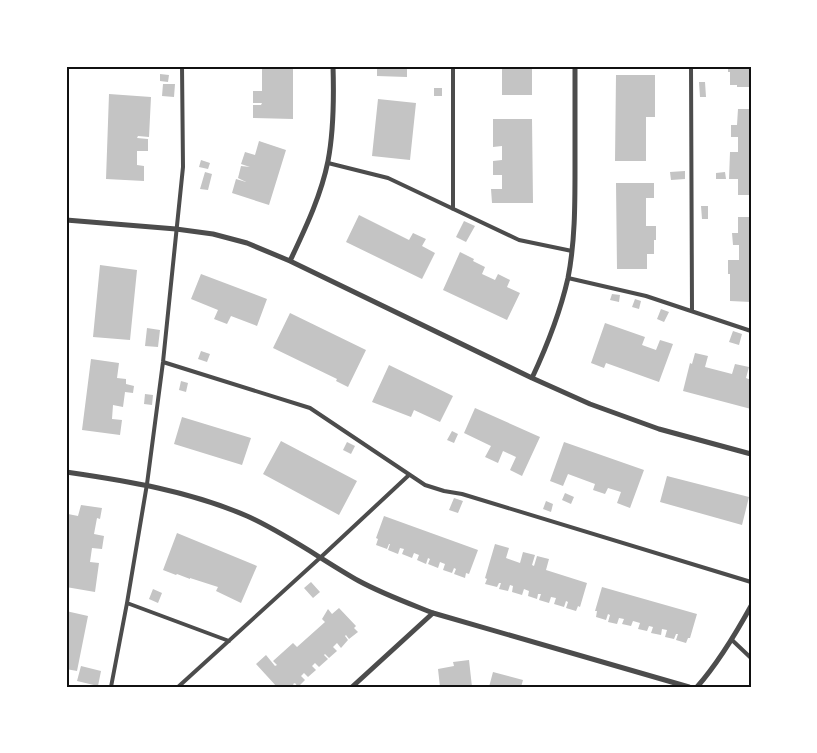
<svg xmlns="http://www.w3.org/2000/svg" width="817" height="753" font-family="'Source Sans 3',sans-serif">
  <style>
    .building { fill: #c4c4c4 }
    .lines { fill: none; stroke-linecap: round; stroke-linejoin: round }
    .service { stroke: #4c4c4c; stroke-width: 4 }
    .minor { stroke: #4c4c4c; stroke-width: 5 }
    .neatline { fill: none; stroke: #111; stroke-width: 2 }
  </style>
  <rect width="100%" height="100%" fill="#fff"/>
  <path class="building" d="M109,66H148V69H109Z
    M262,66H293V119L253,118V105H261L262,103H253V91H262Z
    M377,66H407V77L377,76Z
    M502,66H532V95H502Z
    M728,66H751V87H737V85H730V72H728Z
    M160,74L169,75L168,82L160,81Z
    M616,75H655V117H646V161H615Z
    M699,82H705L706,97H700Z
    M163,84H175L174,97L162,96Z
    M434,88H442V96H434Z
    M109,94L151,97L149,137L138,136L137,138L148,139V151H137V165L144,166V181L106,179Z
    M378,99L416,103L410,160L372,156Z
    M738,109H751V195H738V179H729L730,152H738V137H731V125H737Z
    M493,119H532L533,203H492L491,189H502V175H493V161L502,160V146L493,147Z
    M259,141L286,150L269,205L232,193L236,179L246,182L238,178L241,166L250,167L241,164L245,152L255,155Z
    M201,160L210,163L208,169L199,167Z
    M685,171V179L671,180L670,172Z
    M205,172L212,174L208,190L200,189Z
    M725,172L726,179H716V173Z
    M616,183H654V198H646V226H656V240H654V254H647V269H617Z
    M701,206H708V219H702Z
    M359,215L409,240L413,233L426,239L422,246L435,253L422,279L346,242Z
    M738,217H751V302L730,301V274H728V260H739V245H733L732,233H738Z
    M464,221L475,226L466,242L456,237Z
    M460,252L474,259L473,261L485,267L482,274L495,280L498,274L510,280L507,287L520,293L507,320L443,290Z
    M100,265L137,270L130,340L93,337Z
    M201,274L267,299L257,326L231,316L227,324L214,319L218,310L191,299Z
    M612,294L620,295L619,302L610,300Z
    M635,299L641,301L639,309L632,307Z
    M661,309L669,312L664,322L657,319Z
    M290,313L366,350L348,387L336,381L337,379L273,348Z
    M605,323L645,337L642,345L656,350L660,340L673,344L659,382L606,363L604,368L591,363Z
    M147,328L160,330L158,347L145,346Z
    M733,331L742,334L739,345L729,342Z
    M201,351L210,354L207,362L198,359Z
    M695,353L708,356L705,367L732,374L735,364L749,367L746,378L751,380V409L683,391L690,363L692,364Z
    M91,359L119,363L117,378L126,379V384L134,386L133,393L125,392L123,407L113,405L112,419L122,420L120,435L82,430Z
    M389,365L453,396L440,422L414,410L411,417L372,402Z
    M181,381L188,383L186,392L179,390Z
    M145,394L153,395L152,405L144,404Z
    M475,408L540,437L522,476L510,470L516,457L503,451L498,463L485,457L491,446L464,433Z
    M182,417L251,438L242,465L174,444Z
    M452,431L458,434L454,443L447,440Z
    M281,441L357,481L339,515L263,474Z
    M347,442L355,446L351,454L343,450Z
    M564,442L644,470L630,508L617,503L621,492L608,488L605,494L593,490L595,484L568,474L563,486L550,481Z
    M667,476L749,497L742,525L660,502Z
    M565,493L574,497L571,504L562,500Z
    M454,498L463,501L458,513L449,510Z
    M546,501L553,504L551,512L543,509Z
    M81,505L102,508L100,519L97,518L94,534L104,536L102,549L92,548L90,562L99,563L95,592L66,587V527L68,514L78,516Z
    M384,516L478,550L469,574L466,573L465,578L454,574L456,569L454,568L452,573L443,570L445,564L440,562L438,568L428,564L430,559L428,558L426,564L417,560L419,555L414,553L412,558L402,554L404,549L400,548L398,554L388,550L390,544H389L387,549L376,545L378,539L376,538Z
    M177,533L257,566L241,603L216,591L218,587L190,578V579L177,574L176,575L163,570Z
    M495,544L509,548L506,558L520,563L523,552L535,555L532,565L534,566L537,556L549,559L546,570L587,583L580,607L578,606L576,611L566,608L568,602L566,601L564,607L554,604L556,598L551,597L549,603L539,600L541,594H538L537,599L528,596L529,591L524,589L522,595L512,592L513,586L510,585L508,591L499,589L501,583H499L497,587L485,584L487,579L485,578Z
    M311,582L320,592L313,598L304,588Z
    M602,587L697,614L690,638H688L686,643L676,640L678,634H676L674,639L665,637L667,630L662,629L661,635L651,633L653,627L649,626L647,631L638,629L640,623L633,621L631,626L622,624L624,619L619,618L617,624L608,622L610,615L608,614L606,620L596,617L597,611H595Z
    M153,589L162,593L158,603L149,599Z
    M339,608L356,626L354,628L358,632L349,639L346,635L345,636L348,640L341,648L337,643L333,647L337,651L329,658L325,654L324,655L328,659L319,667L315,663L312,666L316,670L308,677L304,673L301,676L305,680L298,687L295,683L293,684L295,687H277L256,664L266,655L275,666L277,665L273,661L293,643L297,647L325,622L322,619L328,609L332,614Z
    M66,611L88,616L77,671L66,669Z
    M469,660L472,687H440L438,669L454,666L453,662Z
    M81,666L101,671L98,686L77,681Z
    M493,672L523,680L521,687H489Z"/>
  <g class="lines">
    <path class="service" d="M453,66V209
      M691,66L692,310
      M328,163L388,178L519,240L572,251
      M568,278L646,296L751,331
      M163,362L310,408L425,485L444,491L462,494L751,582
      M127,603L229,641
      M732,640L751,658
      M111,687L127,603L147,484L163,362L183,167L182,66
      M178,687L321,557L409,475"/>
    <path class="minor" d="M66,220L176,229L213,234L247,243L290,261L532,378L590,404L659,429L751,454
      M290,261C305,229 321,196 328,161C334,130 334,98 333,66
      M532,378C547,346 560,313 568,278C575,242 575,205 575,169C575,135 575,100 575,66
      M66,472C128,481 189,491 247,516C287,534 322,560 359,581C383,594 408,603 433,613L689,687
      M352,687L433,613
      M697,687C719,662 735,635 751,606"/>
  </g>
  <rect width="817" height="753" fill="none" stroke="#ffffff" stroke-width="135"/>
  <rect x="68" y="68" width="682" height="618" class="neatline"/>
</svg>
